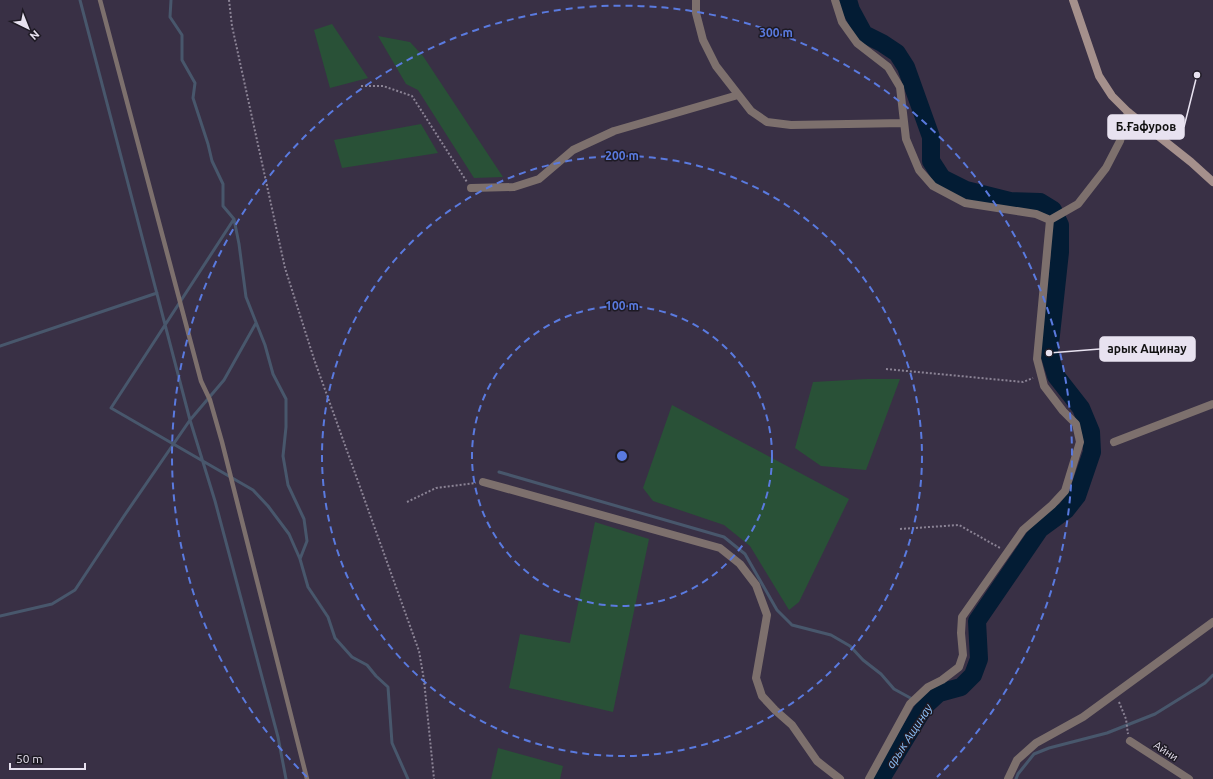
<svg xmlns="http://www.w3.org/2000/svg" width="1213" height="779" font-family="Ubuntu,sans-serif">
  <style>
    .green { fill: #295137 }
    .lines { fill: none; stroke-linecap: round; stroke-linejoin: round }
    .stream { stroke: #48576c; stroke-width: 3 }
    .river { stroke: #031c34; stroke-width: 18 }
    .path { stroke: #8b8395; stroke-width: 2; stroke-dasharray: 2 2; stroke-linecap: butt }
    .service { stroke: #7d706d; stroke-width: 4.5 }
    .minor { stroke: #7d706d; stroke-width: 8 }
    .secondary { stroke: #a5908c; stroke-width: 8 }
    .ring { fill: none; stroke: #5a7adf; stroke-width: 2; stroke-dasharray: 7 5 }
    .labels { text-anchor: middle; dominant-baseline: central; stroke-width: 3; stroke-linejoin: round; paint-order: stroke }
    .street-label { font-size: 11px; fill: #e8e2f0; stroke: #1e1a24 }
    .water-label { font-size: 12px; font-style: italic; fill: #8dc3fc; stroke: #1e1a24 }
    .centre { fill: #5a7adf; stroke: #1e1a24; stroke-width: 2 }
    .ring-label { font-size: 12px; text-anchor: middle; font-weight: bold; fill: #5a7adf; stroke: #1e1a24; stroke-width: 3; stroke-linejoin: round; paint-order: stroke }
    .leader { fill: none; stroke: #e8e2f0; stroke-width: 1.5 }
    .callout-dot { fill: #e8e2f0; stroke: #1e1a24; stroke-width: 1.5 }
    .callout { fill: #e8e2f0; stroke: #e8e2f0; stroke-width: 1.5 }
    .callout-label { font-size: 12px; text-anchor: middle; font-weight: bold; fill: #111 }
  </style>
  <rect width="100%" height="100%" fill="#393045"/>
  <path class="green" d="M332,24L368,78L330,88L314,30Z
    M378,36L410,42L423,56L503,177L474,178L418,90L406,84Z
    M421,124L438,153L342,168L334,140Z
    M867,379H900L866,470L821,466L795,448L813,382Z
    M672,405L849,499L799,602L789,610L750,546L724,525L653,501L643,488Z
    M595,522L649,539L613,712L509,688L520,634L570,643Z
    M498,748L563,766L560,779H491Z"/>
  <g class="lines">
    <path class="stream" d="M80,0L190,420L215,501L278,737L286,779
      M171,0L170,17L182,35V60L195,83L193,98L208,144L212,161L223,184V206L234,219L239,244L246,297L265,345L273,374L286,399V427L283,456L288,485L304,519L307,541L300,559L308,587L328,617L335,638L352,657L367,665L376,676L388,687L392,743L408,779
      M234,219L111,408L253,490L268,506L289,534L300,559
      M0,346L157,293
      M499,472L724,537L745,554L777,610L792,625L831,635L850,646L863,660L881,674L894,689L925,706
      M0,616L52,604L75,590L124,516L190,420L224,380L256,323
      M1016,779L1018,774L1034,754L1049,748L1107,733L1155,714L1205,683L1213,675"/>
    <path class="river" d="M848,0L851,10L864,34L882,43L897,53L906,67L931,137V161L942,178L966,190L1010,201L1040,202L1053,210L1060,225V252L1049,353L1056,376L1081,408L1091,432L1092,452L1077,496L1066,510L1040,529L977,621L979,659L973,675L961,687L939,693L925,706L881,779"/>
    <path class="path" d="M229,0L232,26L285,268L314,359L419,651L424,680L434,779
      M361,86H383L412,96L467,182
      M886,369L1023,382L1033,378
      M407,502L436,488L476,483
      M900,529L959,525L1000,548
      M1119,702L1126,719L1128,734"/>
    <path class="service" d="M100,0L201,381L210,400L222,442L307,779"/>
    <path class="minor" d="M696,0V13L703,40L716,66L751,111L767,122L791,125L904,123
      M835,0L842,22L857,43L888,67L900,87L906,139L919,170L933,186L965,203L1036,214L1050,220L1037,359L1044,386L1063,411L1076,424L1080,442L1065,491L1052,505L1023,530L962,617L961,633L963,655L959,667L942,680L928,687L910,704L869,779
      M471,188L514,187L539,179L573,150L614,131L738,95
      M1050,220L1078,204L1106,168L1120,141L1128,112
      M1114,442L1213,404
      M483,482L720,548L740,564L756,585L767,615L756,678L762,696L775,710L792,725L817,761L840,779
      M1130,741L1189,779
      M1008,779L1017,760L1036,743L1083,717L1213,622"/>
    <path class="secondary" d="M1073,0L1099,76L1112,96L1128,112L1191,162L1213,182"/>
  </g>
  <g class="ring">
    <circle cx="622" cy="456" r="150"/>
    <circle cx="622" cy="456" r="300"/>
    <path d="M307 777A450 450 0 1 1 937 777"/>
  </g>
  <g class="labels">
    <g class="street-label">
      <text transform="translate(1166 751) rotate(33)">Айни</text>
    </g>
    <g class="water-label">
      <text transform="translate(909 736) rotate(-57)">арык Ащинау</text>
    </g>
  </g>
  <circle cx="622" cy="456" r="6" class="centre"/>
  <g class="ring-label">
    <text x="776" y="37">300 m</text>
    <text x="622" y="160">200 m</text>
    <text x="622" y="310">100 m</text>
  </g>
  <path class="leader" d="M1197 75L1184 127M1049 353L1100 349"/>
  <g class="callout-dot">
    <circle cx="1197" cy="75" r="4"/>
    <circle cx="1049" cy="353" r="4"/>
  </g>
  <g class="callout">
    <rect x="1108" y="115" width="76" height="24" rx="4"/>
    <rect x="1100" y="337" width="95" height="24" rx="4"/>
  </g>
  <g class="callout-label">
    <text x="1146" y="131">Б.Ғафуров</text>
    <text x="1147" y="353">арык Ащинау</text>
  </g>
  <g transform="translate(28 28) rotate(137)" stroke="#1e1a24" stroke-width="3" paint-order="stroke">
  <path d="M0-3L7 15L0 10L-7 15Z" fill="#e8e2f0"/>
  <text y="-6" font-size="11" font-weight="bold" text-anchor="middle" fill="#e8e2f0">N</text>
  </g>
  <path d="M10 763v6h75v-6" fill="none" stroke="#e8e2f0" stroke-width="2"/>
  <text x="16" y="763" font-size="12" fill="#e8e2f0" stroke="#1e1a24" stroke-width="3" paint-order="stroke">50 m</text>
</svg>
